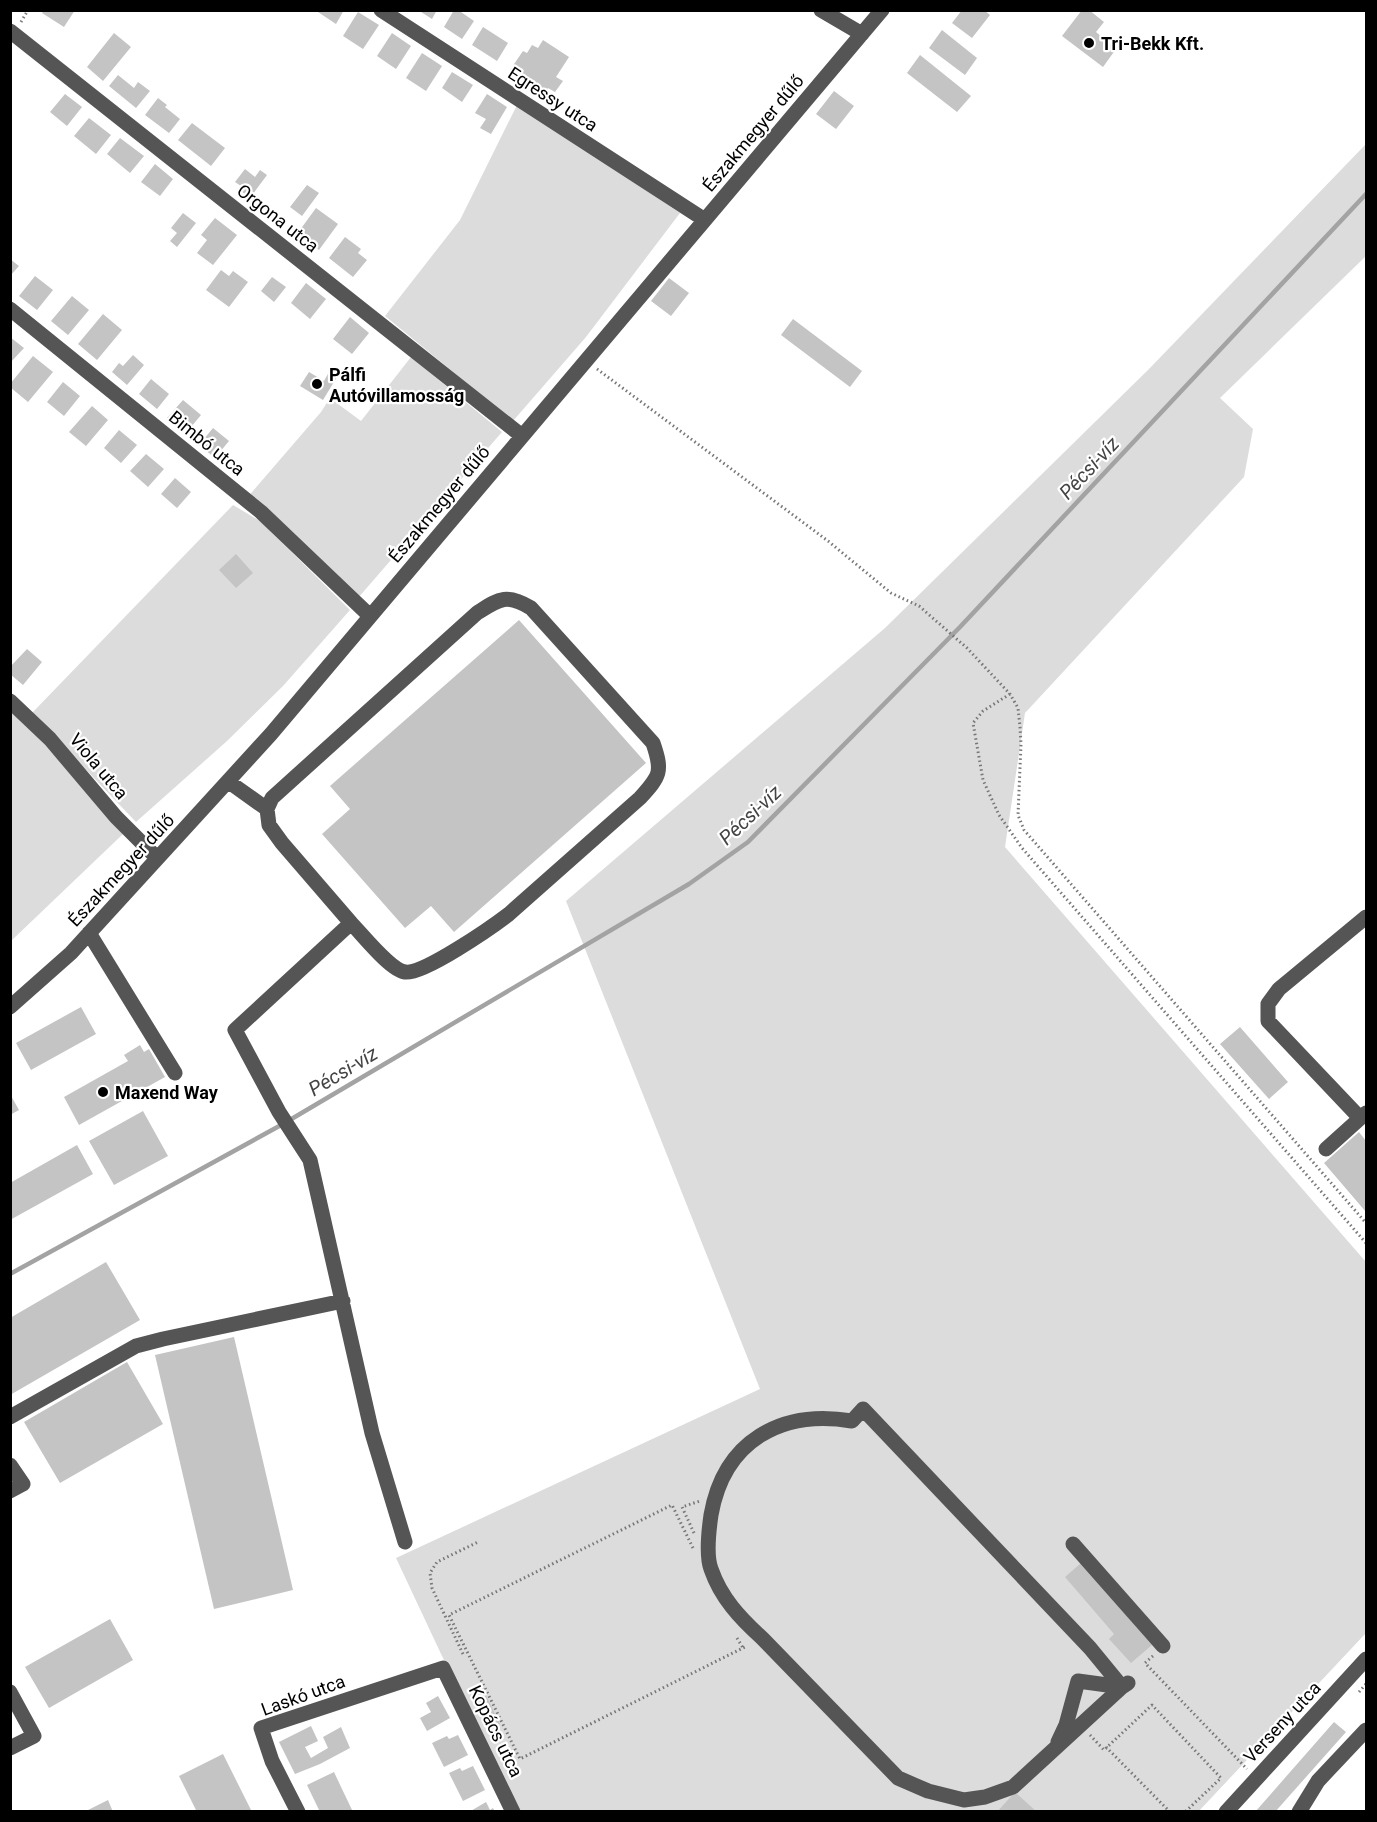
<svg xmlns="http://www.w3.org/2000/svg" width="1377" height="1822" font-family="Roboto,sans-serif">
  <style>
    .green { fill: #dcdcdc }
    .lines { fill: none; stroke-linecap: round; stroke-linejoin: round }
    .stream { stroke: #a3a3a3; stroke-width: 4.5 }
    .building { fill: #c4c4c4 }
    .path { stroke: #777; stroke-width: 3; stroke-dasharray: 1.5 3; stroke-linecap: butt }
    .minor { stroke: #555; stroke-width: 15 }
    .poi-dot { fill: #000; stroke: #fff; stroke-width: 2 }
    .labels { text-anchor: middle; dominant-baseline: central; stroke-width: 4.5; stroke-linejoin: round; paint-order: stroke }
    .poi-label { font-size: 18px; font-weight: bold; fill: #000; stroke: #fff; text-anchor: start }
    .street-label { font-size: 18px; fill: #000; stroke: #fff }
    .water-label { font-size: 20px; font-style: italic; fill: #444; stroke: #fff }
  </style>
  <rect width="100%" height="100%" fill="#fff"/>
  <path class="green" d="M517,105L680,213L586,337L513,421L385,316L460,220Z
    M1366,144V256L1220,398L1253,429L1244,477L1025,713L1005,847L1366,1262V1633L1199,1811H520L442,1656L396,1558L760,1389L566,901L885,628L1149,369Z
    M411,357L502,432L358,598L246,499L321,412L330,398L361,421Z
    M233,505L260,521L350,610L283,686L227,741L136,822L32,713Z
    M14,711L64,763L123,834L11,941L10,715Z"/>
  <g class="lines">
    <path class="stream" d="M10,1274L283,1124L689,884L748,842L960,627L1366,194"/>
  </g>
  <path class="building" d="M44,10H75L64,27L42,13Z
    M315,10H344L336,24Z
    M418,10H437L432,19Z
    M454,10H458L474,21L462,39L444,27Z
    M962,10H984L990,15L972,38L952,23Z
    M1082,10H1089L1104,22L1096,32L1116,49L1103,67L1062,36Z
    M358,12L379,25L363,49L343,36Z
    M483,27L508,43L497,61L472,45Z
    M942,30L977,58L965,75L929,48Z
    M114,33L131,47L103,81L87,67Z
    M392,33L411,46L396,69L377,56Z
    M543,40L569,57L556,77L563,81L555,92L548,88L545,93L510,70L523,51L527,53L532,45L538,48Z
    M422,53L442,66L426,91L406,78Z
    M920,55L971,96L957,112L907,73Z
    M452,72L473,85L462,102L442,88Z
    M118,75L134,88L138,82L150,91L136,108L109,86Z
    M834,91L854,106L836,129L816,114Z
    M65,94L82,107L67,126L50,112Z
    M487,94L507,107L491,134L480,128L486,119L475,113Z
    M158,98L167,105L165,107L180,119L169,133L145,115Z
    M89,118L111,135L96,154L74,136Z
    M192,123L225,148L211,166L178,140Z
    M120,138L144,156L130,173L107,154Z
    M155,164L173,179L160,196L141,182Z
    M245,169L255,177L260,170L267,175L250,198L241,191L244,188L235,182Z
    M307,185L319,193L302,216L290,207Z
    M316,208L338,224L319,250L297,234Z
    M183,213L196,223L177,247L170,241L177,233L171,228Z
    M215,218L237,235L213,265L197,253L207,240L201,235Z
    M345,237L361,249L358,253L367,260L353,277L329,258Z
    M10,259L19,266L10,276Z
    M221,270L229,276L233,271L248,282L229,307L206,290Z
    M35,276L53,290L37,310L19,296Z
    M272,277L286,287L274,302L261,291Z
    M669,278L689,293L671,316L651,301Z
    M306,283L326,299L310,319L291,303Z
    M72,296L89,310L68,335L51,321Z
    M103,314L122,330L97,360L78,344Z
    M350,317L369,333L352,354L333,339Z
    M793,319L862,371L850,387L781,335Z
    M10,337L24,348L10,363Z
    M133,355L144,365L127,385L112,372L119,363L123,366Z
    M33,356L53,372L28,402L10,387V384Z
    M309,372L324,381L329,372L337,377L323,400L300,386Z
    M151,379L169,394L157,409L139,394Z
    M63,382L80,396L64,416L47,402Z
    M183,400L201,415L186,433L167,418Z
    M92,406L108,420L86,446L69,432Z
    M213,428L229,441L215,458L199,445Z
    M119,430L137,445L121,463L104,448Z
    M146,454L164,469L148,487L130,471Z
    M175,478L191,492L177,508L161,494Z
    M236,554L253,573L236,588L219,570Z
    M519,620L646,763L454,932L431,906L405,928L322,834L350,809L330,786Z
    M27,649L42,662L23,685L10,674V667Z
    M81,1007L96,1034L31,1070L16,1043Z
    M1240,1027L1288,1082L1269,1099L1220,1044Z
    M140,1045L144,1052L149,1049L165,1077L79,1125L64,1097L128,1061L124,1055Z
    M10,1094L19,1110L10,1115Z
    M143,1111L168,1156L114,1185L89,1141Z
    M1359,1132L1366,1141V1212L1324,1163Z
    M77,1145L93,1174L10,1220V1183Z
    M106,1262L140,1320L10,1395V1318Z
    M234,1337L293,1590L214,1609L155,1355Z
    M127,1362L163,1424L60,1483L24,1422Z
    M1081,1563L1152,1645L1131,1663L1109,1639L1114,1634L1065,1577Z
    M110,1619L133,1660L49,1708L25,1667Z
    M484,1691L500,1724L496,1726L479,1693Z
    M438,1696L450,1718L427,1731L420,1718L431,1712L426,1703Z
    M1334,1722L1346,1732L1275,1812H1255Z
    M311,1726L318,1741L305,1747L311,1758L328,1748L323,1737L341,1727L350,1748L320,1764L295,1774L279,1742Z
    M458,1735L468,1755L444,1767L432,1743L447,1736L449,1739Z
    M223,1754L252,1812H197L179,1776Z
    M473,1766L485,1790L463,1801L449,1773L460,1768L462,1771Z
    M334,1772L342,1789L353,1812H320L307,1785Z
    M1015,1792L1037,1812H997Z
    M108,1800L113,1812H84Z
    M486,1802L490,1810L493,1808L495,1812H469Z"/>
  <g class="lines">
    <path class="path" d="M21,22L28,10
      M597,369L828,541L891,593L919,606L967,648L1010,694L1018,708L1020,727L1021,744L1018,815L1024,830L1366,1223
      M1010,694L983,711L973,723L983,780L999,815L1022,848L1366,1243
      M694,1533L682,1507L700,1501
      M693,1548L672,1505L449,1615L520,1759L747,1646
      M737,1638L743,1648
      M463,1654L432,1588L430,1573L437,1562L478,1542
      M1153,1656L1145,1663L1247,1769
      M1359,1692L1366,1684
      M1090,1735L1104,1750L1152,1705L1221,1778L1185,1812
      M1106,1747L1170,1812"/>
    <path class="minor" d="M381,10L705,220
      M821,10L862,34
      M10,31L522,436
      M10,309L261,512L370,616
      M10,701L50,739L116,817L157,858
      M229,782L267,809
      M351,923L282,843L269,825L267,809L272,798L477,613C499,599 506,593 531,608L653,743C663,772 660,776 640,798L509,914C492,927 423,975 405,972C390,970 362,934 351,923L235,1030L279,1112L310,1160L372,1433L405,1542
      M89,933L175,1073
      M10,1007L71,953L271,734L882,10
      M1360,1118L1268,1021V1004L1279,989L1366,917
      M1326,1149L1366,1113
      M10,1417L136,1346L163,1339L343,1301
      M10,1465L23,1484L10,1491
      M1073,1544L1163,1646
      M1122,1687L1090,1648L863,1409L852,1421C781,1409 724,1441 711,1515C709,1529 706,1556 711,1569C721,1598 740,1618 762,1638L898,1778L928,1791L964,1800L985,1797L1013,1787L1122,1687L1128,1683
      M10,1692L34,1736L10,1748
      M1058,1742L1066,1725L1078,1681L1122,1687
      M298,1812L272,1761L261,1728L443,1668L513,1812
      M1226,1812L1366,1659
      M1299,1812L1318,1781L1366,1730"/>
  </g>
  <g class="poi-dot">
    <circle cx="1089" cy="43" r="6"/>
    <circle cx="317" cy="384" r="6"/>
    <circle cx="103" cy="1092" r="6"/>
  </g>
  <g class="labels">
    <g class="poi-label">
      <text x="1101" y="43">Tri-Bekk Kft.</text>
      <text x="329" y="374">Pálfi<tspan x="329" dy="21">Autóvillamosság</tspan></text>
      <text x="115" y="1092">Maxend Way</text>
    </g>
    <g class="street-label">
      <text transform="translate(553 99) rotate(33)">Egressy utca</text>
      <text transform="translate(753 133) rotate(-50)">Északmegyer dűlő</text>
      <text transform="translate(278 218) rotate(38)">Orgona utca</text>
      <text transform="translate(207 443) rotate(39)">Bimbó utca</text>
      <text transform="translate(439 504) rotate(-50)">Északmegyer dűlő</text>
      <text transform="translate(99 766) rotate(50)">Viola utca</text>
      <text transform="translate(121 870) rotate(-47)">Északmegyer dűlő</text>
      <text transform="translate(303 1695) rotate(-20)">Laskó utca</text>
      <text transform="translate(1282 1722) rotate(-47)">Verseny utca</text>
      <text transform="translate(496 1731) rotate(64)">Kopács utca</text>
    </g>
    <g class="water-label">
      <text transform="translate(1089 468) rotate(-47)">Pécsi-víz</text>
      <text transform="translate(750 815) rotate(-43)">Pécsi-víz</text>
      <text transform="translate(343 1071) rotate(-31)">Pécsi-víz</text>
    </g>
  </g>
  <rect width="1377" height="1822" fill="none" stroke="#000000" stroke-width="24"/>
</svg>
